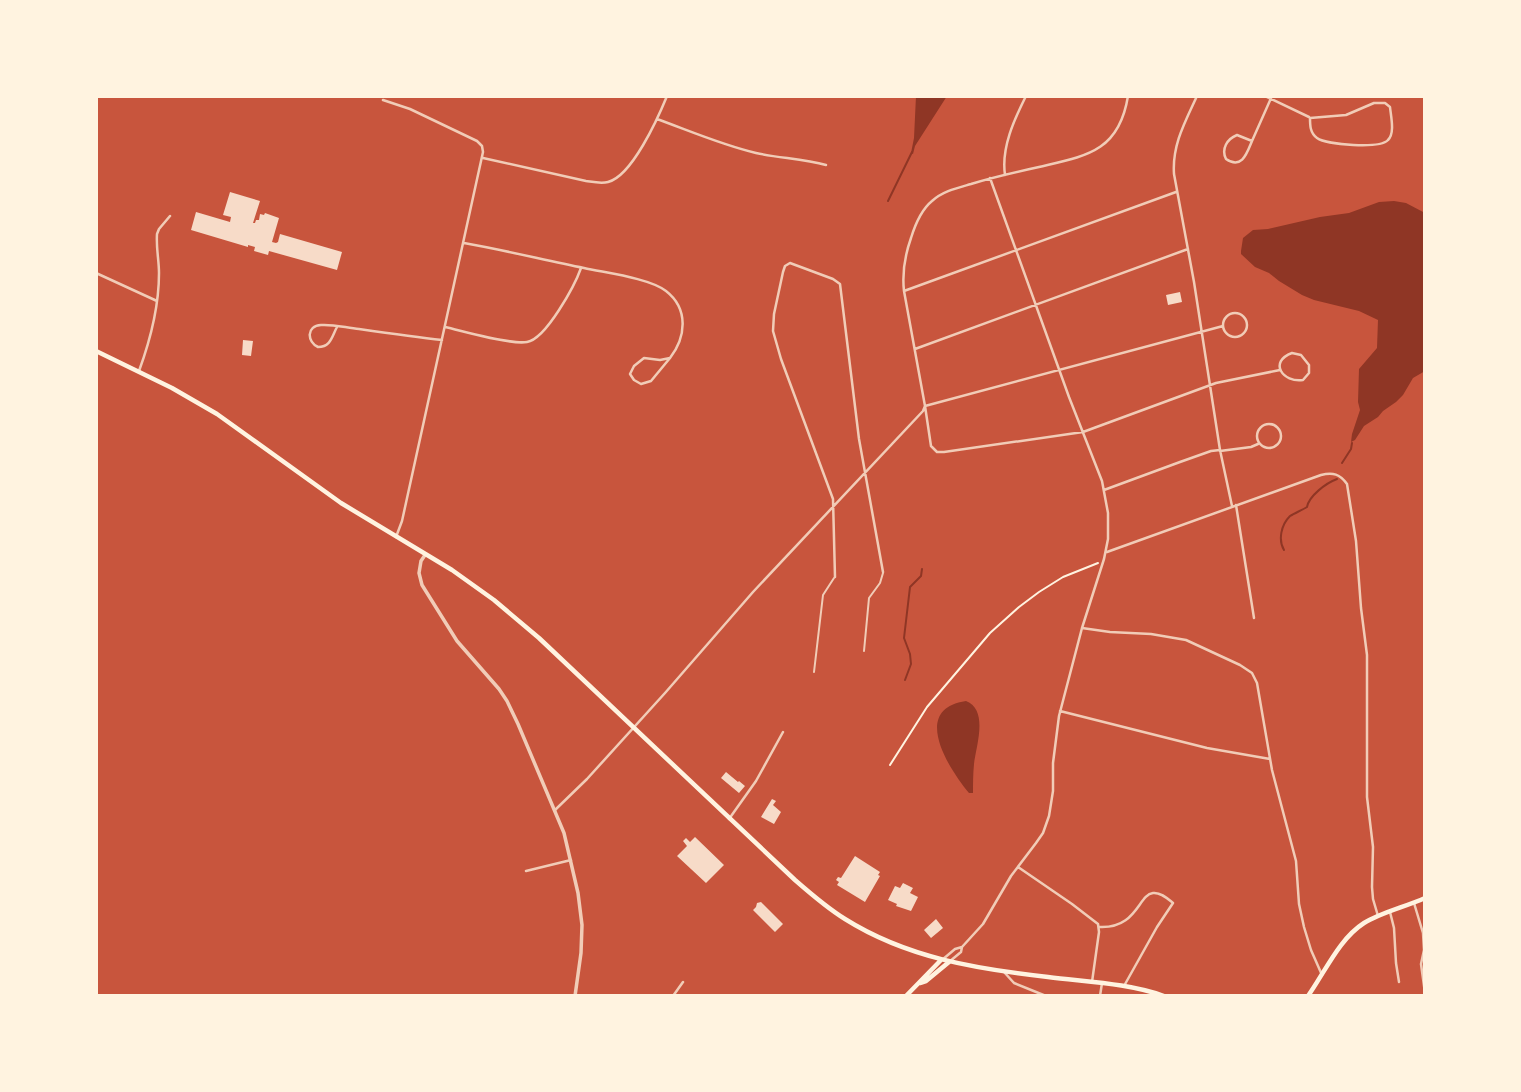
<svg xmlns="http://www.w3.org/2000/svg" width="1521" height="1092" font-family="Lora,serif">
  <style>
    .water { fill: #8f3625 }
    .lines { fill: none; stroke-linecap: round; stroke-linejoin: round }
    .stream { stroke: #8f3625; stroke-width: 2 }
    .building { fill: #f7dbc8 }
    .path { stroke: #fff3e0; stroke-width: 2 }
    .service { stroke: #f1ccb7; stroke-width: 2 }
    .minor { stroke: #f1ccb7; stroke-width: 2.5 }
    .tertiary { stroke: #f1ccb7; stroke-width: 3.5 }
    .secondary { stroke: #fff3e0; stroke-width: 4.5 }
  </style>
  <rect width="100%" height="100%" fill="#c8553d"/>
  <path class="water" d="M916,96H947L915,146L913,154L911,153L914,138Z
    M1394,201L1406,203L1425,213V371L1413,378L1403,395L1396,402L1383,411L1378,417L1364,426L1355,440L1351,442L1352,434L1360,410L1358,402L1359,369L1377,348L1378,320L1359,311L1314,300L1302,295L1279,281L1269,273L1255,267L1241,254V251L1243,238L1253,230L1268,229L1320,217L1349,213L1379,202Z
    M966,701C989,710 976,746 974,764C973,774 973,784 973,793H969C949,769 910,709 966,701Z"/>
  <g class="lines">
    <path class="stream" d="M888,201L912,152
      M1342,463L1351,449L1352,443
      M1284,550C1278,540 1281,525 1290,516C1295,513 1302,510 1307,507C1309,496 1326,483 1337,479
      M905,680L911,664L910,654L904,638L910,587L921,576L922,569"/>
  </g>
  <path class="building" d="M230,192L260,201L253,223H255L256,220H259L260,214L264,215L265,213L279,218L272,242L276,243L278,242L280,234L342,252L337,270L269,251L268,255L254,251L255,247L248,245V247L191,230L196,212L230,222L231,217L223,215Z
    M1180,292L1182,302L1168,305L1166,295Z
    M243,340L253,341L251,356L242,355Z
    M726,772L738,782L739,781L745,786L739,793L721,778Z
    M772,799L776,801L773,805L781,812L774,824L761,817Z
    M695,837L724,865L706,883L677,856L687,846L683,841L686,838L690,842Z
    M855,856L880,872L878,875L880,876L865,902L837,885L839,882L836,880L838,877L841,878Z
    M903,883L913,888L910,893L918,897L911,911L896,906L897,904L888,900L895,886L900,888Z
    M761,902L783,924L775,932L753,910L756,907L757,903Z
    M936,919L943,928L931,938L924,930Z"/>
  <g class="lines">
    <path class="path" d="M890,765L927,707L990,633L1019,607L1039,592L1063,577L1098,563"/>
    <path class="service" d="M864,651L869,598L880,583L883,573
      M814,672L823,595L834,578"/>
    <path class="minor" d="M1197,96C1185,122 1172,145 1174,174L1194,282L1220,450L1232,506
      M1265,96L1309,117
      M383,100L410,109L477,141L482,146L483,152L402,521L396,537
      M1374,103H1385L1390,107C1391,117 1395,133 1388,140C1380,149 1327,145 1317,138C1310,133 1310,125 1310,118L1346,115Z
      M657,119C690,131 722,145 756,153C779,158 803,159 826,165
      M1237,135L1252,141C1247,153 1242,170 1226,159C1221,149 1227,139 1237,135Z
      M1252,141L1272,96
      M483,158L586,181C593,182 601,184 608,182C632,176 658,118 667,96
      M1005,175C1001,148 1014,120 1026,96
      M464,243C504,250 544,260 584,268C606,273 649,278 666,291C689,309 686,337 670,358
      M96,273L157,301
      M904,291L1176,192
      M1223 325a12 12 0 1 1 24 0a12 12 0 1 1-24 0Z
      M1223,326L925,406L931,446L937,452H944L1083,432L1216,383L1280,370
      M337,327C332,336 331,347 318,347C307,342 306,326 321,325C333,324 347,328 359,329C387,333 415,337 442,340
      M445,327C463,331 511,345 527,342C546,339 575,285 581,268
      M915,349L1188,249
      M1292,353L1301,355L1309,365V373L1303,380C1283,383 1268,362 1292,353Z
      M644,358L660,360L670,358L651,381L641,384L634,380L630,374L634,366Z
      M139,371C150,341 159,306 159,273C159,260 156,248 157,234L159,229L170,216
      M1257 436a12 12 0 1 1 24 0a12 12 0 1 1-24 0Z
      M1220,451L1251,447L1258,444
      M1104,490L1180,462L1211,451L1220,450
      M1236,505L1254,618
      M1107,552L1321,475C1333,472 1340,474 1347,484L1356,541L1361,608L1367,655V797L1373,847L1372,887L1373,899L1378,916
      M835,577L833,499L781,359L773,331L774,314L783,272L785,266L790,263L833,279L840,284L859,439L883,572
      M1082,628L1110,632L1151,634L1186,640L1240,665L1252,673L1257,683L1272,770L1296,861L1299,904L1304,927L1311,950L1322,975
      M1060,711L1207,748L1270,759
      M555,810L587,779L665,693L753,592L923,411L925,406L904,291C902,273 905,255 911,238C915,225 921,210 932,201C943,191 957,188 971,184C993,177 1016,172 1039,167C1086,156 1119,152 1128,96
      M729,819L756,781L783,732
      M1018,867L1072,904L1098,924L1099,932L1092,982
      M526,871L571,860
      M1414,903L1423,933L1424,950L1421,964L1425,993
      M1390,912L1394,928L1396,963L1399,982
      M1099,927C1137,929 1138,895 1153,893C1161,892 1168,899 1173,903L1157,927L1124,986
      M942,960L955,949L962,947
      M949,962L961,952L962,947L983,924L1011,876L1036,843L1043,833L1049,816L1053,791V763L1059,716L1082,628L1104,559L1108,539V513L1102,481L1069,397L990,178
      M1004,972L1014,983L1046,996
      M673,996L683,982
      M1100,996L1102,983"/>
    <path class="tertiary" d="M425,555L421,561L419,573L422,585L457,641L499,689L507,701L518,724L564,833L578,893L582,925L581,953L575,996"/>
    <path class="secondary" d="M96,351L172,388L217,414L341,503L452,570L494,600L539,638L795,880C811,894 827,908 845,919C907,958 977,969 1048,977C1087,982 1127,983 1164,996
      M920,983L926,981L949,962
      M906,996L941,960
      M1308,996C1325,972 1339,939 1364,923C1382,912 1405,907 1425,898"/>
  </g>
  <rect width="1521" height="1092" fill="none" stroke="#fff3e0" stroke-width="196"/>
</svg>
